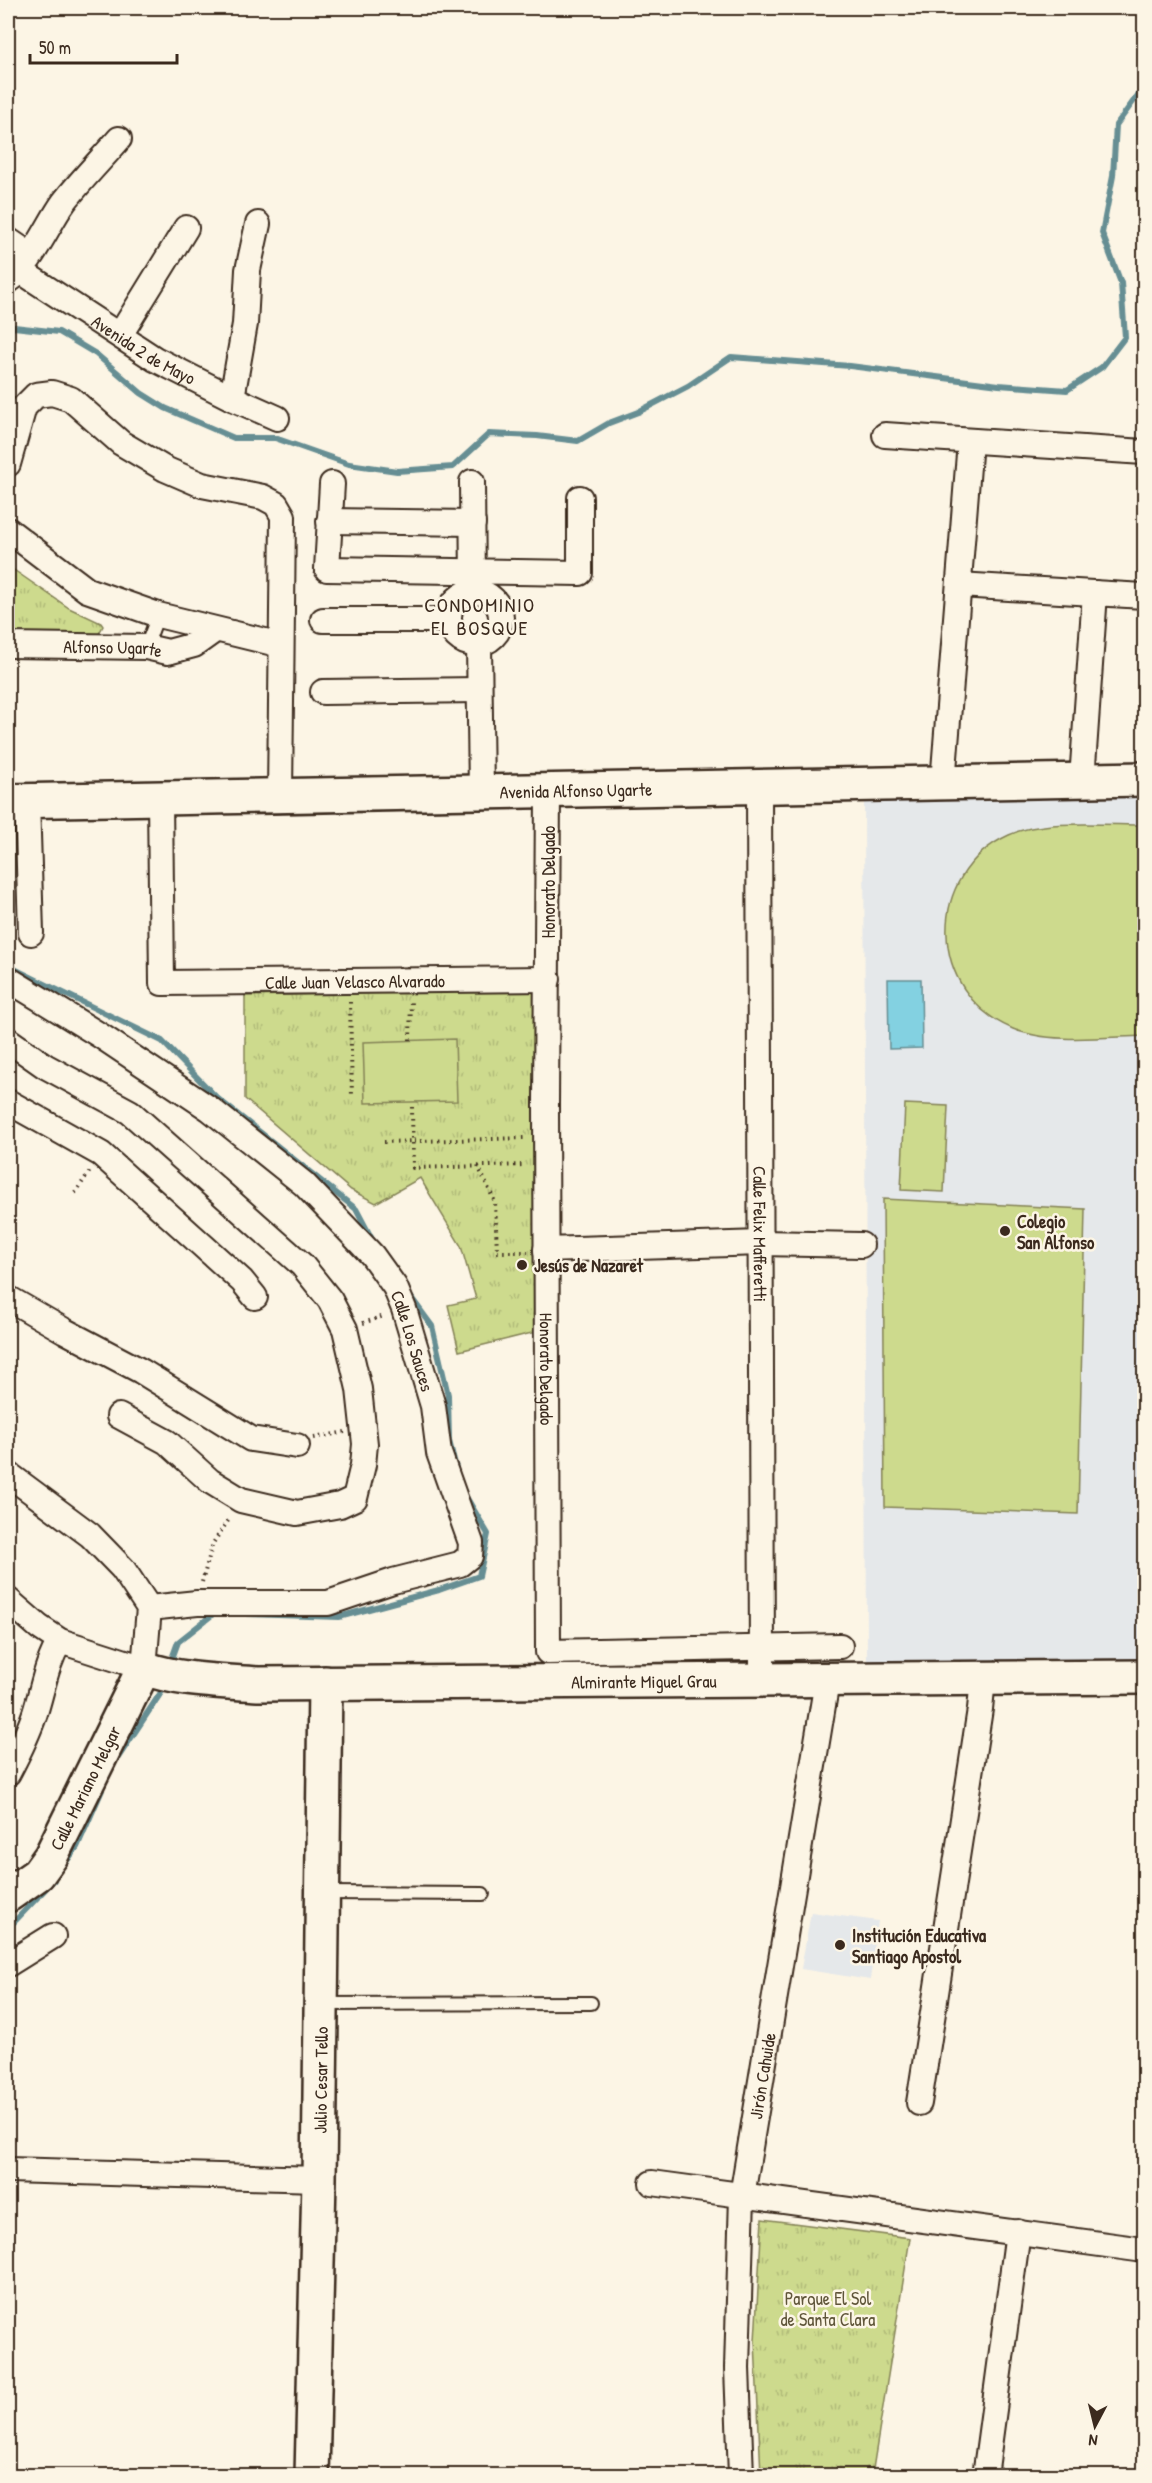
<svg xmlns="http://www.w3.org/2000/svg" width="1152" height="2483" font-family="'Patrick Hand',sans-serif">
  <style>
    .built { fill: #e5e8ea }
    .park { fill: url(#park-tufts); stroke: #848256; stroke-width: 1.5 }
    .pitch { fill: #cdda8d; stroke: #848256; stroke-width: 1.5 }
    .water { fill: #83d1e1; stroke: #668e93; stroke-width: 1.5 }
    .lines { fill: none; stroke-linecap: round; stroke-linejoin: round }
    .stream { stroke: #668e93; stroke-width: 6 }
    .lane-casing { stroke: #3b2a1e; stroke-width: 16 }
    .street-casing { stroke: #3b2a1e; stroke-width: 28 }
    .secondary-casing { stroke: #3b2a1e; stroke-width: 38 }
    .path { stroke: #3b2a1e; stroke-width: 4; stroke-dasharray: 1.5 4.5; stroke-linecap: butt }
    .lane { stroke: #fcf5e5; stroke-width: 12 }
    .street { stroke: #fcf5e5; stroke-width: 24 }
    .secondary { stroke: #fcf5e5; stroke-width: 33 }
    .poi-dot { fill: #3b2a1e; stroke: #fcf5e5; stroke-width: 2 }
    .labels { text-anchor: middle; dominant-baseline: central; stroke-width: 5; stroke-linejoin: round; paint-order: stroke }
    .street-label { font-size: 18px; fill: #3b2a1e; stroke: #fcf5e5 }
    .poi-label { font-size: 18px; font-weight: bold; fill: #3b2a1e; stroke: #fcf5e5; text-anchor: start }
    .park-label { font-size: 18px; fill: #60563a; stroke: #fcf5e5 }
    .neighbourhood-label { font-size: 20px; letter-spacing: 1.5px; fill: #3b2a1e; stroke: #fcf5e5 }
  </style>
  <defs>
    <pattern id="park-tufts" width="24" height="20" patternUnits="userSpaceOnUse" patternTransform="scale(1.5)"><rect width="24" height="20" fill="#cdda8d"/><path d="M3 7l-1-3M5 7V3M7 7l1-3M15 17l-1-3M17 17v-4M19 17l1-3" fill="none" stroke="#b1bb79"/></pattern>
  </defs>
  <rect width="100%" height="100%" fill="#fcf5e5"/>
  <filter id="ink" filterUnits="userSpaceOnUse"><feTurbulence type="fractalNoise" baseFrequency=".0167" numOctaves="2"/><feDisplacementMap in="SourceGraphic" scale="12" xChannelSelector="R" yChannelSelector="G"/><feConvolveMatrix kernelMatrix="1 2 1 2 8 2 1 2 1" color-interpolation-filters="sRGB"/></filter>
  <g filter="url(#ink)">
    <path class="built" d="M1144,794V1662L867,1664L864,800Z
      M811,1912L878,1921L870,1980L801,1969Z"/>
    <path class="park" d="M8,566L69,608L101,623L103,626L97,637L8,641Z
      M535,989L536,1332L459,1351L448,1305L476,1299L461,1246L420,1178L376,1203L351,1190L245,1099V996Z
      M762,2219L910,2238L872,2475H761L755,2341Z"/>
    <path class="pitch" d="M1144,825V1036C1105,1037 1049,1044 1013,1029C927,993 924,874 1009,835C1043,819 1105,825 1144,825Z
      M455,1039L457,1101L365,1103L363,1042Z
      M905,1104L948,1106L944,1192L901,1190Z
      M883,1199L1085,1209L1078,1514L885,1507Z"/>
    <path class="water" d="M888,979H921L922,1048L889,1049Z"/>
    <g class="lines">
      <path class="stream" d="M8,332L14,327L59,332L96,354L141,393L165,408L234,438H275L349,464L397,471L453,467L489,434L537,436L578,441L609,423L638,412L688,386L731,357L850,366L999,385L1067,390L1102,367L1125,337L1121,283L1102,233L1113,176L1116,125L1144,87
        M8,966L162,1041L217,1098L356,1209L374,1243
        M410,1296L432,1326L448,1395L449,1441L456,1468
        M245,1614L339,1617L439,1590L479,1576L488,1534L465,1495
        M170,1664L178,1642L217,1611
        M117,1759L166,1685
        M63,1866L77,1847L102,1790
        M8,1925L14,1922L54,1880"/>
      <defs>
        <path id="lane" d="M146,647L158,615
          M323,1893L483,1894
          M322,2004L591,2003"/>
        <g id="street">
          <path d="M8,240L30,255"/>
          <path id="s1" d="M19,270L155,359L232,398L277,418"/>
          <path d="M8,281C31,266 48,224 64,202C81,180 101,160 119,139"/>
          <path d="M120,335L186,228"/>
          <path d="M232,398L245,324L248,270L258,224"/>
          <path d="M885,435L1144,452"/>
          <path d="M8,464L24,407L36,395L52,393L71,399L121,443L165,469L202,485L263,497L276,504L283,516L280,796"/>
          <path d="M472,482L473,585"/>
          <path d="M332,484L327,569L580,573V498"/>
          <path d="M329,521L473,523"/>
          <path d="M8,530L87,590L158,615L281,645"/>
          <path d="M959,585L1144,596"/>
          <circle cx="475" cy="618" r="26"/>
          <path d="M323,620H448"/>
          <path d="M479,644L481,792"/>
          <path id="s2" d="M8,645L146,647L168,652L194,645L215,630"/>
          <path d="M323,692L479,690"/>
          <path d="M1082,780L1095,593"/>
          <path d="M943,783L970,441"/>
          <path id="s3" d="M759,787L762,1664"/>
          <path id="s4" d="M548,791L546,1104L548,1652L840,1646"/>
          <path id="s5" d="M160,798L162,983L548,979"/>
          <path d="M27,800L31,933"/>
          <path id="s6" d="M8,979L101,1036L210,1109L304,1184L372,1255L395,1287L404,1309L433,1406L439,1453L471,1543L470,1556L460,1564L393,1581L328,1603H197L149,1608"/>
          <path d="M8,1040L45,1066L130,1112L302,1265L330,1300L345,1329L359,1389L365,1444L363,1465L355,1498L340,1505L297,1513L241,1500L210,1481L167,1442L119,1416"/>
          <path d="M8,1102L101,1154L242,1281L255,1297"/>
          <path d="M546,1250L761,1243L861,1245"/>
          <path d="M8,1298L65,1331L141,1371L251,1439L297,1446"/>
          <path d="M8,1474L90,1535L123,1569L149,1608L144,1668L60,1641L39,1627L8,1600"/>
          <path d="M8,1773C18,1754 28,1734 35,1713C43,1688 46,1664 60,1641"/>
          <path d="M8,1964L53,1936"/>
          <path d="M919,2103L980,1709L983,1679"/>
          <path d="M8,2170L319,2179"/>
          <path d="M652,2183L1144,2250"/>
          <path id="s7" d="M741,2476L737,2368L742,2196L827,1681"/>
          <path d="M985,2476L1018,2232"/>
        </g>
        <g id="secondary">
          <path id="s8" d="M8,801L1144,779"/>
          <path id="s9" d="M8,1895L38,1874L51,1856L144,1668C180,1681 220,1681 258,1684L1144,1677"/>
          <path id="s10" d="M312,2476L319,2179L325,1683"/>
        </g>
      </defs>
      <use href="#lane" class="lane-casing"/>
      <use href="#street" class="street-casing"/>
      <use href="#secondary" class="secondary-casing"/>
      <path class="path" d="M350,1002L352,1098
        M410,1040L411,999
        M412,1107L413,1168L525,1165
        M384,1142L526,1138
        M478,1166L495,1202L497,1252H528
        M75,1193L90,1171
        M363,1323L384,1316
        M314,1438L345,1432
        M202,1582L213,1543L230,1518"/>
      <use href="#lane" class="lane"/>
      <use href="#street" class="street"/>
      <use href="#secondary" class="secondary"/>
    </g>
  </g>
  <g class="poi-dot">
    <circle cx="1005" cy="1231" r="6"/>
    <circle cx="522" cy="1265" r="6"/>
    <circle cx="840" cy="1945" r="6"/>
  </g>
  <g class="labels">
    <g class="street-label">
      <text stroke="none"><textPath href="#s1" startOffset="148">Avenida 2 de Mayo</textPath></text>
      <text stroke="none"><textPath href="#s2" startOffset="105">Alfonso Ugarte</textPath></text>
      <text stroke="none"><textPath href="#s8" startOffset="568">Avenida Alfonso Ugarte</textPath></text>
      <text transform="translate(548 882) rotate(-90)">Honorato Delgado</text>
      <text stroke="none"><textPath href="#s5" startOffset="378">Calle Juan Velasco Alvarado</textPath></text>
      <text stroke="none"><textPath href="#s3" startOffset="447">Calle Felix Mafferetti</textPath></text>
      <text stroke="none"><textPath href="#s6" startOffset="555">Calle Los Sauces</textPath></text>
      <text stroke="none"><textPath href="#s4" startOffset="578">Honorato Delgado</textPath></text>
      <text stroke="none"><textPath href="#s9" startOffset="770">Almirante Miguel Grau</textPath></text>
      <text stroke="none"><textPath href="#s9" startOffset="135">Calle Mariano Melgar</textPath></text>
      <text stroke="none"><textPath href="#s7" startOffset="402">Jirón Cahuide</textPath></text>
      <text stroke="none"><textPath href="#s10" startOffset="396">Julio Cesar Tello</textPath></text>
    </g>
    <g class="poi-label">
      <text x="1017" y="1221">Colegio<tspan x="1017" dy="21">San Alfonso</tspan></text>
      <text x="534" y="1265">Jesús de Nazaret</text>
      <text x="852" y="1935">Institución Educativa<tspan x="852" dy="21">Santiago Apostol</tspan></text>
    </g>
    <g class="park-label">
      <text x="828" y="2298">Parque El Sol<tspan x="828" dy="21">de Santa Clara</tspan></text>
    </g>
    <g class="neighbourhood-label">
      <text x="480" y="604">CONDOMINIO<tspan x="480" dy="23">EL BOSQUE</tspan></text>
    </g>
  </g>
  <rect width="1152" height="2483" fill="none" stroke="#fcf5e5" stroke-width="30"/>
  <rect x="15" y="15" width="1122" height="2453" fill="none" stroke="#3b2a1e" stroke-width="2" filter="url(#ink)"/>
  <g transform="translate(1095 2426) rotate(187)" stroke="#fcf5e5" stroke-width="4.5" paint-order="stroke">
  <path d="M0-4.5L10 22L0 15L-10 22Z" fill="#3b2a1e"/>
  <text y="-9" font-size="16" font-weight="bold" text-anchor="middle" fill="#3b2a1e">N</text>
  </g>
  <path d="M30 54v9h147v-9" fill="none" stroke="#3b2a1e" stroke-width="3"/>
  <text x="39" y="54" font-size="18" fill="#3b2a1e" stroke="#fcf5e5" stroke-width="4.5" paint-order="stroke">50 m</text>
</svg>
